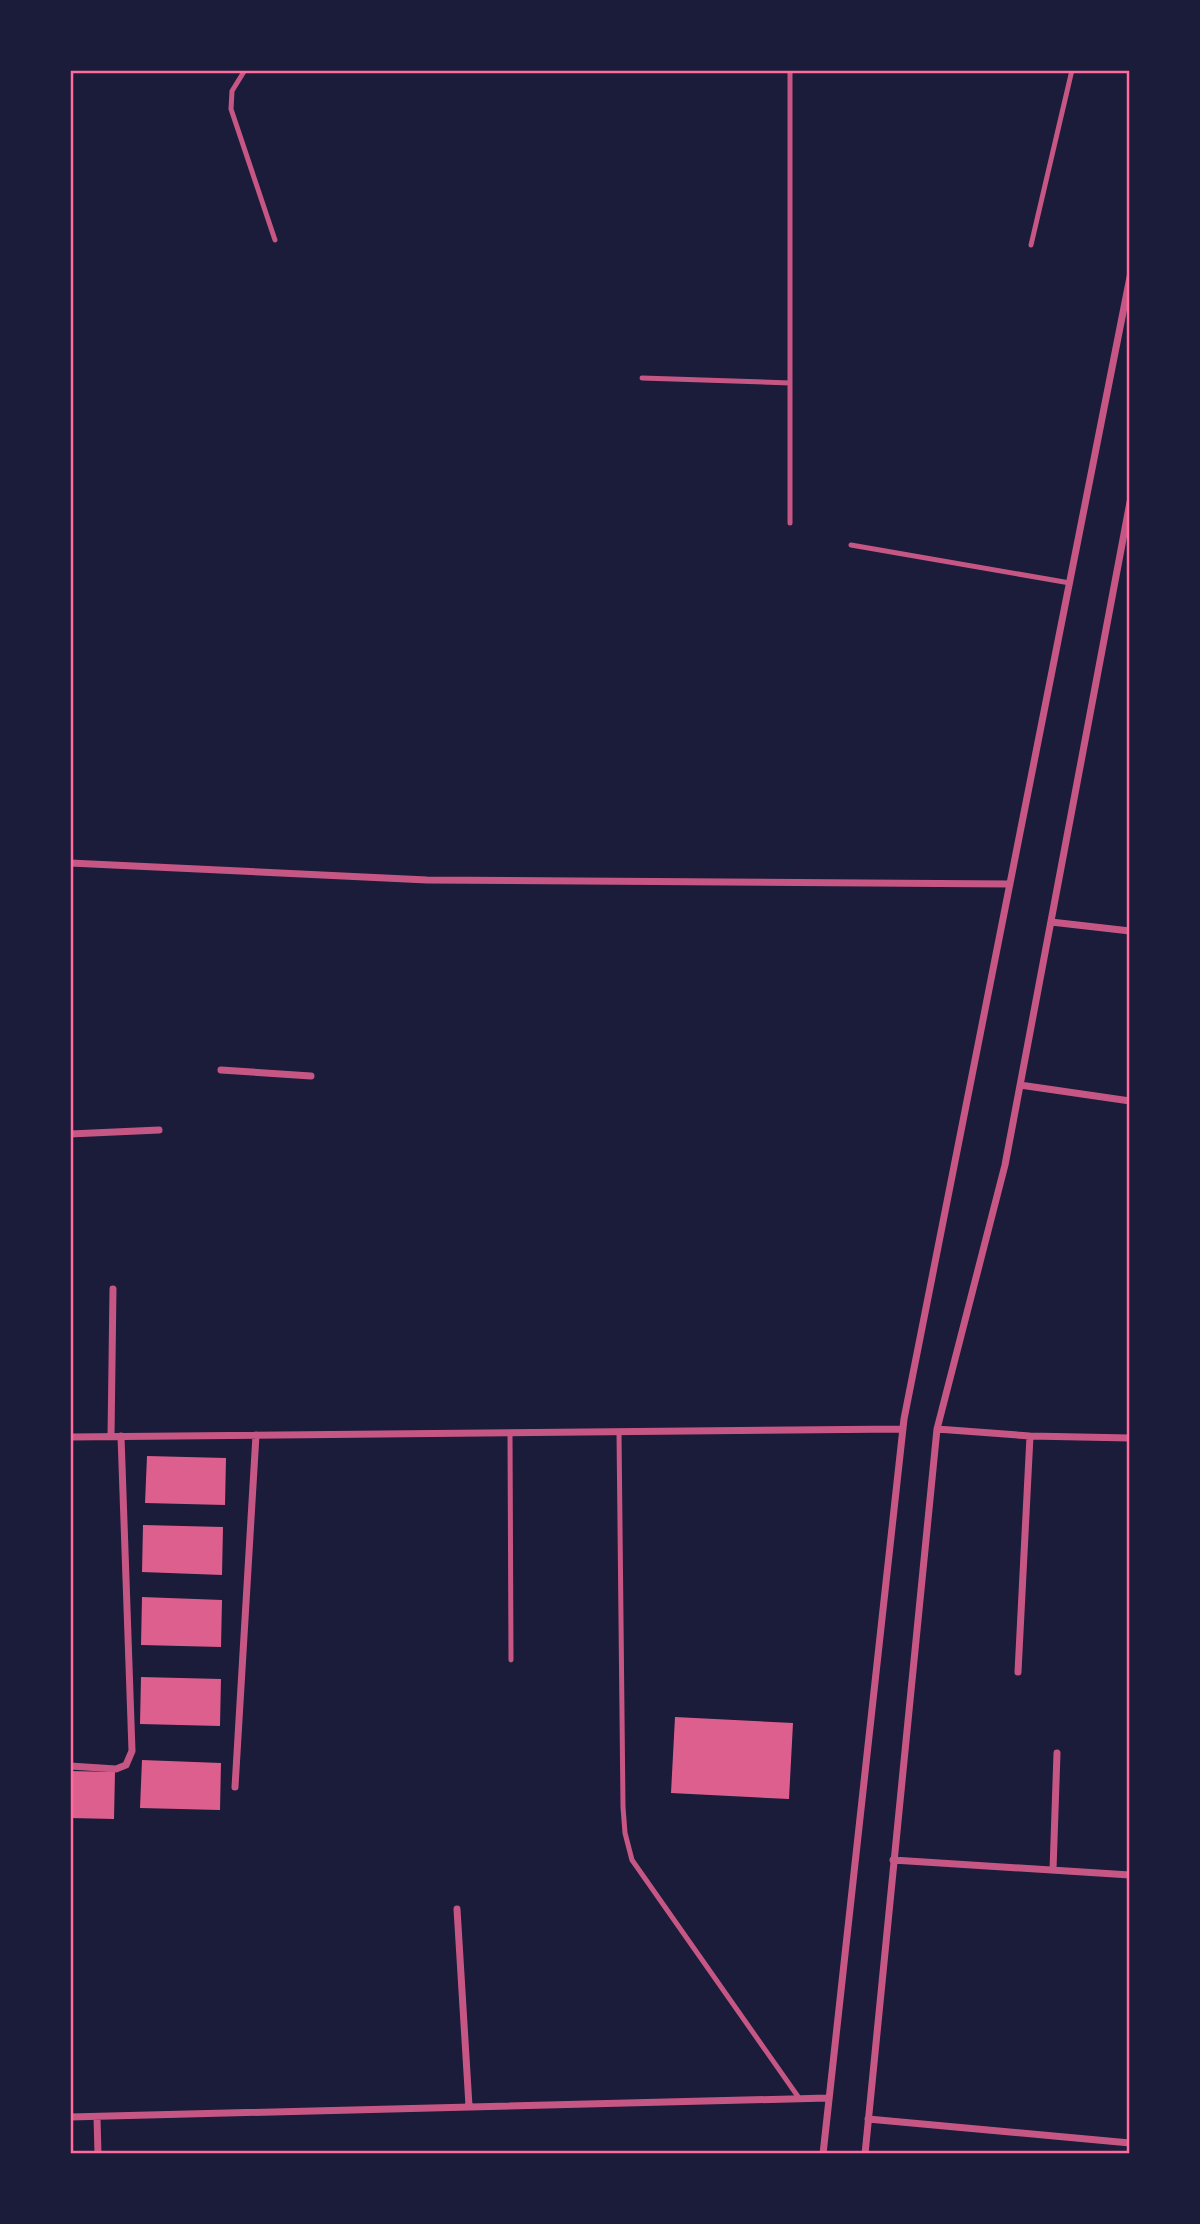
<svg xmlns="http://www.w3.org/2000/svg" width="1200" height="2224" font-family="Figtree,sans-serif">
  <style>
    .building { fill: #dd5f8e }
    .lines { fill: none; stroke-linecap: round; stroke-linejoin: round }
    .service { stroke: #c65784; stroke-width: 5 }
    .minor { stroke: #c65784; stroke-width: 7 }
    .neatline { fill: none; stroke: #ff6b9d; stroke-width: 2.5 }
  </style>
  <rect width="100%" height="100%" fill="#1b1b3a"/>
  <path class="building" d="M147,1456L226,1458L225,1505L145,1503Z
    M143,1525L223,1527L222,1575L142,1572Z
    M142,1597L222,1600L221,1647L141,1645Z
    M141,1677L221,1679L220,1726L140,1724Z
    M675,1717L793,1723L789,1799L671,1793Z
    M142,1760L221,1763L220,1810L140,1808Z
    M70,1771L115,1772L114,1819L70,1818Z"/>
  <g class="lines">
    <path class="service" d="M245,70L232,91L231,109L275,240
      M1031,245L1072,70
      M642,378L790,383
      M790,523V70
      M851,545L1070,583
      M619,1432L623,1807L625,1833L632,1860L799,2098
      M510,1433L511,1660"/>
    <path class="minor" d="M70,863L427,880L1010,884
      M1051,922L1130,931
      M221,1070L311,1076
      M1020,1085L1130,1101
      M70,1134L159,1130
      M937,1429L1030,1436L1130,1438
      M111,1436L113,1289
      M70,1437L903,1429
      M1018,1672L1030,1436
      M70,1766L116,1769L126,1765L132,1751L121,1436
      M235,1787L256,1435
      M893,1860L1130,1875
      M1053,1870L1057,1753
      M457,1909L469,2106
      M70,2117L828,2098
      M97,2117L98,2154
      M868,2119L1130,2143
      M823,2154L904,1419L1130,277
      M865,2154L937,1429L1005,1165L1130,502"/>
  </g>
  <rect width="1200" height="2224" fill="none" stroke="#1b1b3a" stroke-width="144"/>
  <rect x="72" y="72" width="1056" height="2080" class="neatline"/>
</svg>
